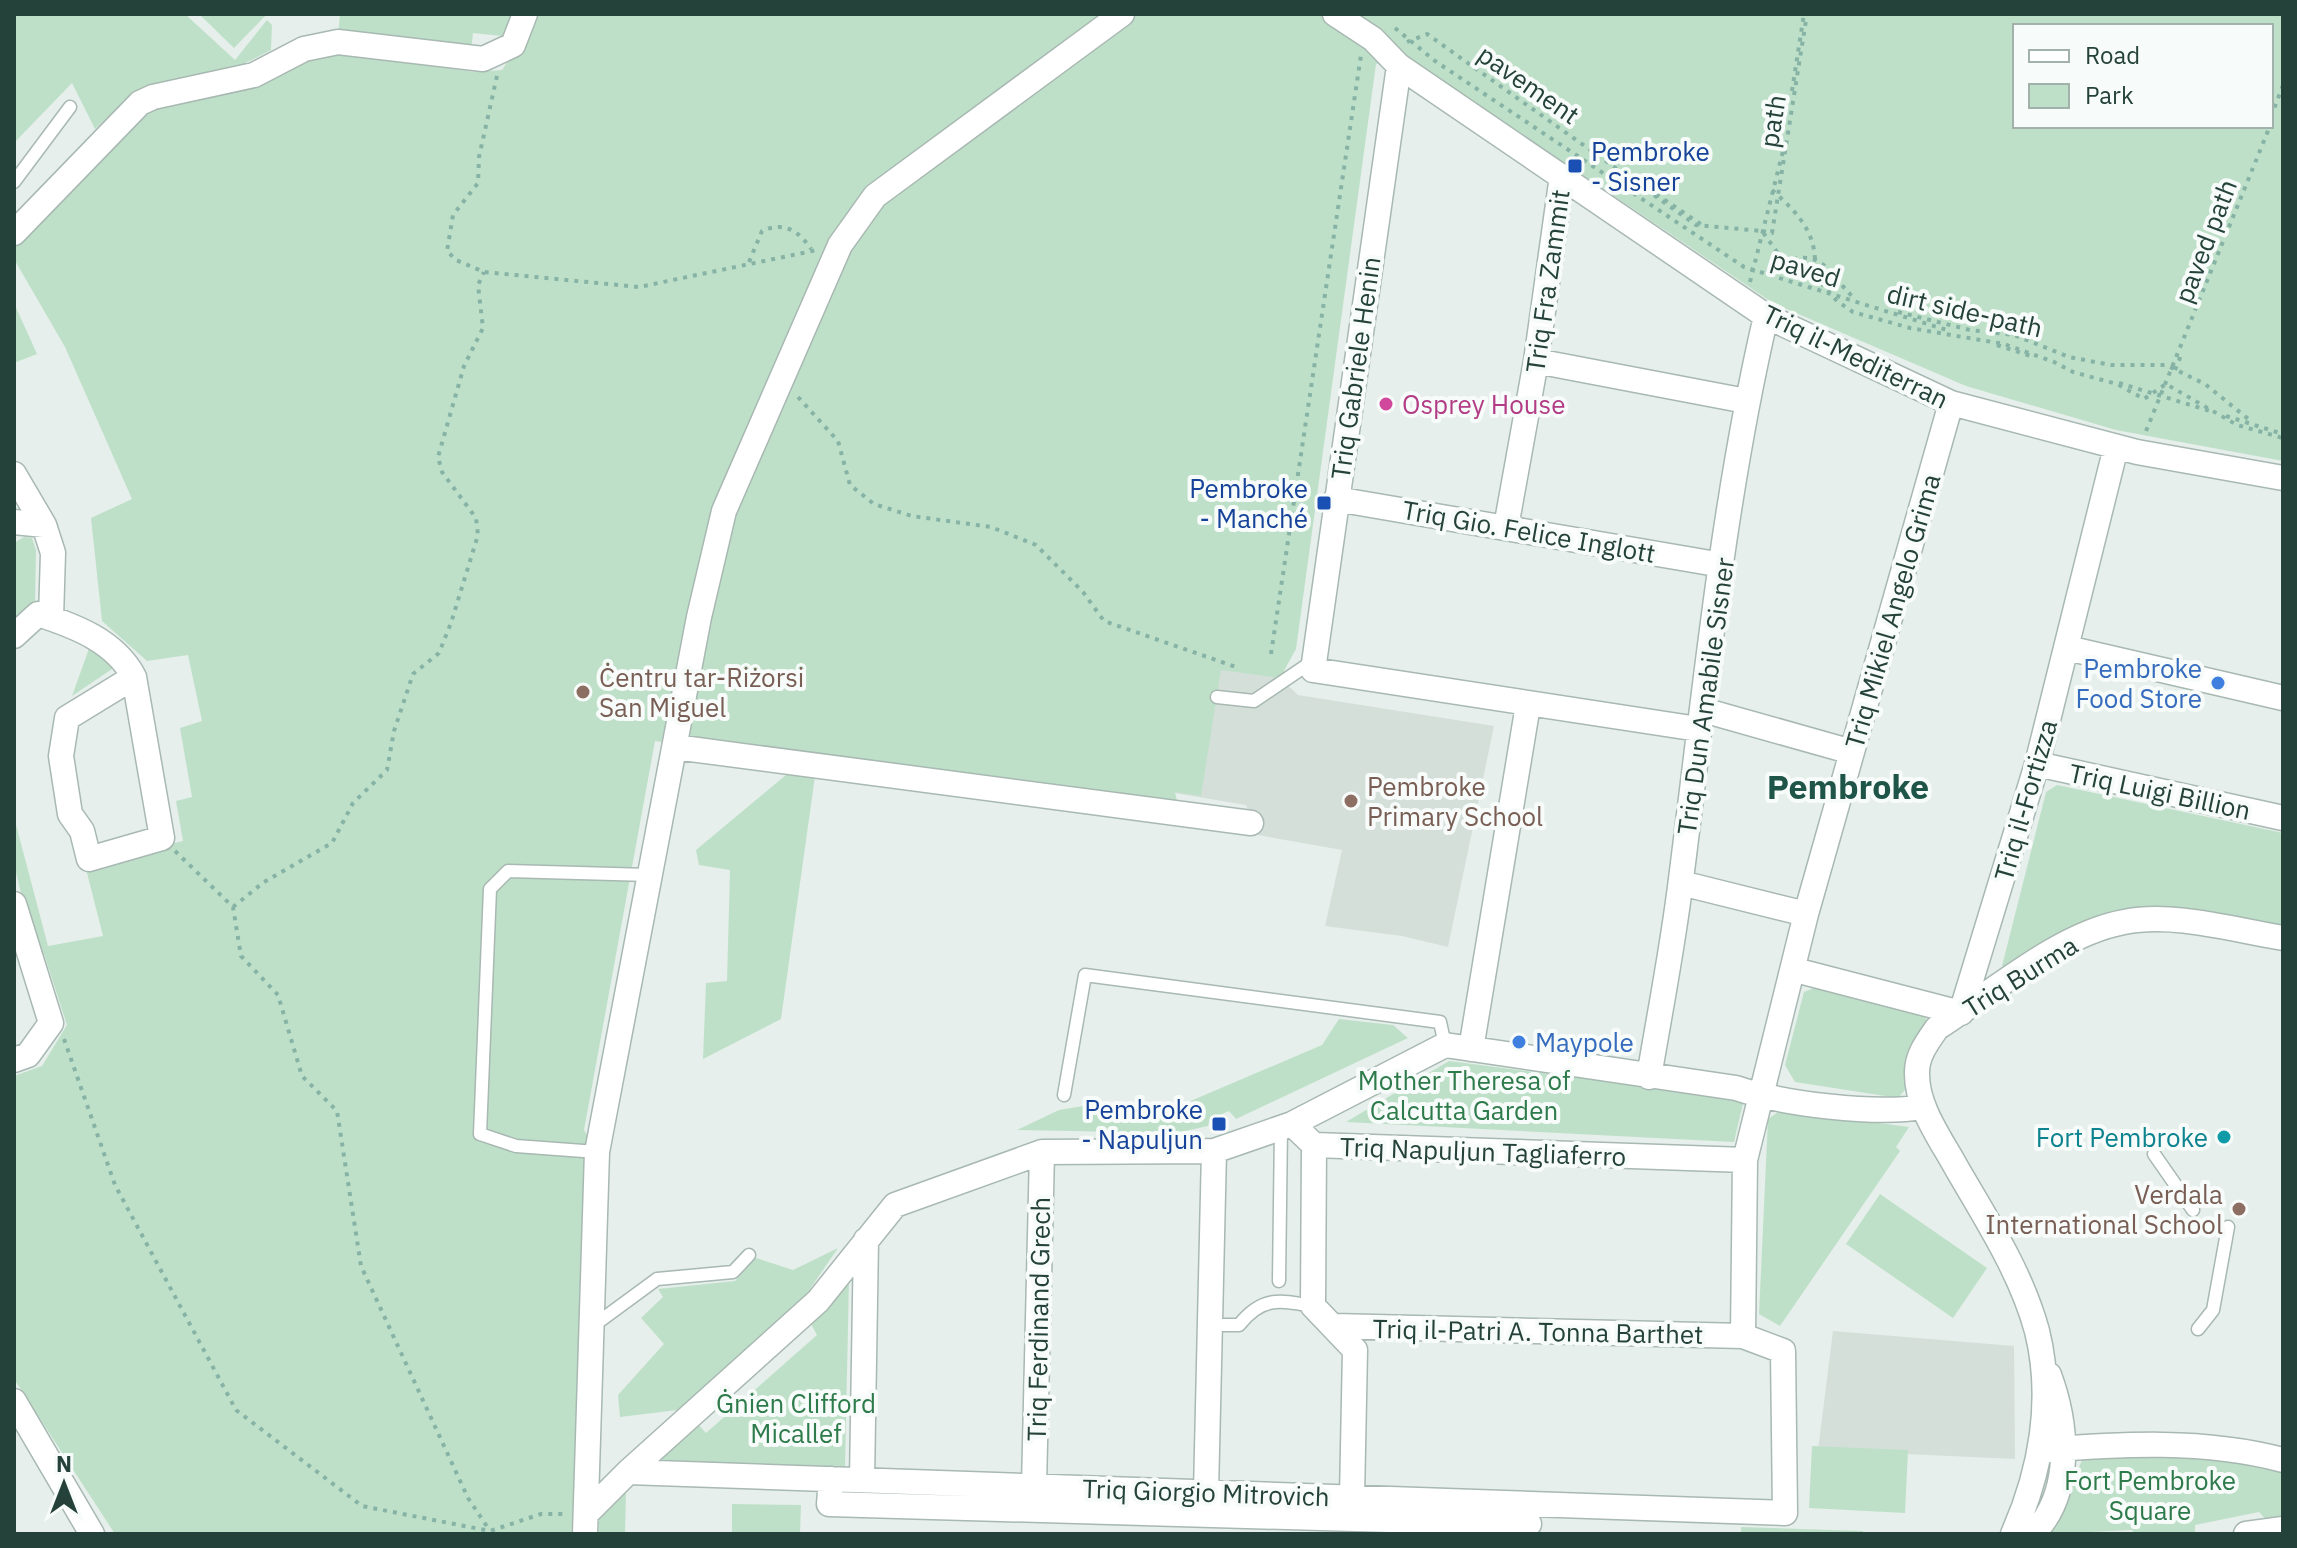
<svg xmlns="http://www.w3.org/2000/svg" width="2297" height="1548" font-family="'IBM Plex Sans',sans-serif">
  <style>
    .built { fill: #d4dfda }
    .green { fill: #bfe0c8; fill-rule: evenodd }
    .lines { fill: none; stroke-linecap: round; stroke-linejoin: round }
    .service-casing { stroke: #a8b8b2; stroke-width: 15 }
    .minor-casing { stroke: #a8b8b2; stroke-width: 27 }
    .path { stroke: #86b3a5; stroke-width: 4; stroke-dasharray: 4 6; stroke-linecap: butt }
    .service { stroke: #fff; stroke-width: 12 }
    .minor { stroke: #fff; stroke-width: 24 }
    .transit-dot { fill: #1a4fb4; stroke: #f7fbf9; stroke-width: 3 }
    .hotel-dot { fill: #d1479c; stroke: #f7fbf9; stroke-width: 3 }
    .shop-dot { fill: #3f7fe0; stroke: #f7fbf9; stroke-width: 3 }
    .education-dot { fill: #8d6e63; stroke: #f7fbf9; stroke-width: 3 }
    .culture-dot { fill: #0f9aa8; stroke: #f7fbf9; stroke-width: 3 }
    .labels { text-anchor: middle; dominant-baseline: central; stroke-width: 8; stroke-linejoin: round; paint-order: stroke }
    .street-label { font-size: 26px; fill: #24423a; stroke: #f7fbf9 }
    .transit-label { font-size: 26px; fill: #164399; stroke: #f7fbf9; text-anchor: end }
    .hotel-label { font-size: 26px; fill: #b23c85; stroke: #f7fbf9; text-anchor: start }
    .shop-label { font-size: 26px; fill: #366cbe; stroke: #f7fbf9; text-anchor: end }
    .education-label { font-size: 26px; fill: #785e54; stroke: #f7fbf9; text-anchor: start }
    .park-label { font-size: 26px; fill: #2d7a4b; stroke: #f7fbf9 }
    .culture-label { font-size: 26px; fill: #0d838f; stroke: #f7fbf9; text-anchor: end }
    .district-label { font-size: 34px; font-weight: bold; fill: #1f5548; stroke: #f7fbf9 }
  </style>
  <rect width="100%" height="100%" fill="#e6efeb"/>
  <path class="built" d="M1061,645L1280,678L1298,695L1494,726L1448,947L1402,936L1325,926L1342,850L1258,835L1246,805L1043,771Z
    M1833,1331L2014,1346L2015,1459L1818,1450Z"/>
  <path class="green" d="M14,14H185L235,60L267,20L272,25L271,50L224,74L131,96L95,129L72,83L14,143Z
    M199,14H267L234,48Z
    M340,14H512L502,36L473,33L471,51L338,36Z
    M531,14H2283V461L2116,430L1966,386L1773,303L1405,55L1376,64L1296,649L1280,678L1221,670L1201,796L1175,792L1177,801L1169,806L655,741L584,1130L597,1152L575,1425L576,1505L571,1534H115L14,1379V1076L42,1066L67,1025L44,954L36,955L14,864V817L48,946L103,936L85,865L183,841L176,801L192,797L180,728L202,721L188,655L147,661L102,621L91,518L132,499L65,347L14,259V238L138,110L305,55L338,52L474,72L502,70L519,44ZM2015,26H2271V126H2015Z
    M14,303L37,354L14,363Z
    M24,537L32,538L36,550L35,607L14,624V543Z
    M90,646L118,665L72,696Z
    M799,764L816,769L781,1019L703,1059L706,983L727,981L730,870L699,865L696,850Z
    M2057,785L2283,833V931L2136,908C2087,909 2052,943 2013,971L2002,966L2046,792Z
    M1824,984L1920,1008L1927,1021C1914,1044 1904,1059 1909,1085L1898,1098L1795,1082L1785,1065L1804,992Z
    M1339,1019L1393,1025L1408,1038L1236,1119L1229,1111L1210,1119L1208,1126L1176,1133L1017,1130L1059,1110L1102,1103L1146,1120L1322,1045Z
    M1449,1061L1744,1099L1734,1142L1346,1122Z
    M1781,1110L1909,1127L1896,1147L1900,1151L1780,1326L1759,1314L1768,1119Z
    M1880,1194L1987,1268L1953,1318L1846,1244Z
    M838,1248L801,1302L686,1409L620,1417L618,1395L664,1344L641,1318L663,1297L658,1289L735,1281L756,1258L793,1270Z
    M849,1280L845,1466L652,1464L695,1421L706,1433L817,1335L809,1320Z
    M1812,1446L1908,1450L1905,1513L1809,1508Z
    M2085,1454L2255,1457L2283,1470V1521L2269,1523L2259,1512L2195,1525V1534H2135L2132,1530L2048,1534Z
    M626,1492L625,1534H599V1516Z
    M732,1504L801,1505L800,1534H732Z
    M1741,1527L1863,1531V1534H1741Z"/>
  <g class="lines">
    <defs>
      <path id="service" d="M14,182L70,107
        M1217,697L1254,701L1313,661
        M1064,1095L1085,975L1440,1022L1445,1045
        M597,1152L516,1146L480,1134L490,889L508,871L649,875
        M2154,1154L2193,1210
        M1279,1281L1281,1128
        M1210,1325H1239C1262,1296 1279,1300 1313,1306
        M593,1326L657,1279L733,1272L749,1255
        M2198,1329L2213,1310L2228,1227"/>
      <path id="minor" d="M1335,14L1373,39L1399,66L1766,316L1951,403L2137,452L2283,478
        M1399,66L1313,670L1698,729
        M14,233L140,103L153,97L254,75L304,49L338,42L483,59L513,45L525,14
        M1536,361L1746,401
        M14,474L44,525L53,553L51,618
        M1336,499L1722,565
        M14,522L44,525
        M1506,527L1536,361L1562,176
        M14,636L38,614C75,626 115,641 134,677L162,838L89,859L82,831L70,814L61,756L67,718L134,677
        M2067,648L2283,698
        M1703,710L1852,752
        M675,747L1251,823
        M2037,764L2283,818
        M1681,883L1806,914
        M14,904L51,1023L28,1055L14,1060
        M1795,970L1961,1013L2037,764L2116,447
        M1471,1049L1528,705
        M1649,1077C1660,1011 1673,946 1681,879C1705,691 1723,501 1766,316
        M1292,1124L1314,1145L1745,1160
        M1314,1145L1313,1306L1355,1350L1352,1497
        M1334,1326L1743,1336
        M14,1401L92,1534
        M2041,1450C2122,1444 2204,1439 2283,1460
        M628,1472L1785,1513L1783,1351L1743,1336L1745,1160L1806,914L1951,403
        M831,1479L829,1504L1529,1524
        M862,1480L866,1240
        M1034,1486L1042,1152
        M1206,1492L1214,1151
        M586,1514L628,1472L818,1301L895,1205L1042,1152L1214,1151L1292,1124L1445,1045L1736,1088C1783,1104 1875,1115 1923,1107
        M585,1534L597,1152L699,617L724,511L840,245L875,196L1122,14
        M2013,1534C2041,1471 2054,1400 2037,1331C2021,1272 1986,1219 1956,1167C1940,1138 1916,1106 1917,1072C1917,1055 1928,1041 1937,1028C1992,993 2059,934 2124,922C2174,912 2233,930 2283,938
        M2033,1534C2074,1492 2067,1424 2049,1375
        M2246,1534L2283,1529"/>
    </defs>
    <use href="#service" class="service-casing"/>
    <use href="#minor" class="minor-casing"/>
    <path class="path" d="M1395,28L1435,61L1744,267L1950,331
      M1407,42L1427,34L1696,225L1762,231L1785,263L1795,271L1814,275L1837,301L1853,312L1910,328L2004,344L2054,362L2073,372L2117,384L2144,399L2166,384L2237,425L2283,438
      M497,76L479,157L478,183L453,215L447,251L456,260L484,272L639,287L817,250
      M1792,91L1804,14
      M2271,117L2283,85
      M1772,190C1799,214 1820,236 1814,275
      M1656,194L1702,225
      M1762,231L1772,233L1807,14
      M749,262L762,231C784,221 799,231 811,249
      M1774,265C1825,245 1824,270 1856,300
      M1766,272L1794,271
      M1750,282L1784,147
      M1898,312L1970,330L2014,335L2069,357L2111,365H2166L2205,384L2252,422
      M14,340V343
      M1997,345L2034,357
      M2175,370L2182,353
      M2119,383L2210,411
      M798,397L838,441L850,485L874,504L912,516L991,527L1036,545L1083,592L1104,621L1239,668
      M2226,416L2283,434
      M2146,431L2270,126
      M1271,654L1361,55
      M175,851L233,907L241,956L278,995L302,1076L337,1111L361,1266L468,1498L490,1531
      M233,907L264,882L332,843L353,803L387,770L394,731L413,674L439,653L451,623L478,535L476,518L442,472L438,457L464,366L483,328L478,285L484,272
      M64,1039L115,1185L236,1410L362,1506L490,1531L541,1514H563"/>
    <use href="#service" class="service"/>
    <use href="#minor" class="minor"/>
  </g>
  <g class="transit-dot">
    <rect x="1567" y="158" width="16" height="16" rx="4"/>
    <rect x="1316" y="495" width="16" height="16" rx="4"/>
    <rect x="1211" y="1116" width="16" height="16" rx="4"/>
  </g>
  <circle class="hotel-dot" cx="1386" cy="404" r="8"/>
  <g class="shop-dot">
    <circle cx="2218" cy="683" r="8"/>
    <circle cx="1519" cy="1042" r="8"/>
  </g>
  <g class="education-dot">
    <circle cx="583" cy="692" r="8"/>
    <circle cx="1351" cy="801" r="8"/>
    <circle cx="2239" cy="1209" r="8"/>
  </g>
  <circle class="culture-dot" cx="2224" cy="1137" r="8"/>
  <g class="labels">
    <g class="street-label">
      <text transform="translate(1529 84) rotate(35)">pavement</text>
      <text transform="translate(1772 121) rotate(-81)">path</text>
      <text transform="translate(2205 241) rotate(-69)">paved path</text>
      <text transform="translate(1806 268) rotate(17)">paved</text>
      <text transform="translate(1547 281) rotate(-82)">Triq Fra Zammit</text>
      <text transform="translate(1965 310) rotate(13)">dirt side-path</text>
      <text transform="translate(1856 356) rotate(26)">Triq il-Mediterran</text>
      <text transform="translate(1355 368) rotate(-82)">Triq Gabriele Henin</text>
      <text transform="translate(1529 531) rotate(10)">Triq Gio. Felice Inglott</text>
      <text transform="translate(1892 611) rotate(-74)">Triq Mikiel Angelo Grima</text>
      <text transform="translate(1705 696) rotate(-82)">Triq Dun Amabile Sisner</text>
      <text transform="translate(2160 791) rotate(12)">Triq Luigi Billion</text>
      <text transform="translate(2025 800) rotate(-74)">Triq il-Fortizza</text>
      <text transform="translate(2020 976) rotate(-32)">Triq Burma</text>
      <text transform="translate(1483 1151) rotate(2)">Triq Napuljun Tagliaferro</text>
      <text transform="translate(1038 1319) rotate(-89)">Triq Ferdinand Grech</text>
      <text transform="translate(1538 1331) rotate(1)">Triq il-Patri A. Tonna Barthet</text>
      <text transform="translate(1206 1492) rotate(2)">Triq Giorgio Mitrovich</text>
    </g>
    <g class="transit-label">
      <text x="1591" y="151" text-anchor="start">Pembroke<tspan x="1591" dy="30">- Sisner</tspan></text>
      <text x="1308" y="488">Pembroke<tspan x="1308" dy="30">- Manché</tspan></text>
      <text x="1203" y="1109">Pembroke<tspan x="1203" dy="30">- Napuljun</tspan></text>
    </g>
    <g class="hotel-label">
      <text x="1402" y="404">Osprey House</text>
    </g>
    <g class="shop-label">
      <text x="2202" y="668">Pembroke<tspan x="2202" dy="30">Food Store</tspan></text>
      <text x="1535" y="1042" text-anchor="start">Maypole</text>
    </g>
    <g class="education-label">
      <text x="599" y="677">Ċentru tar-Riżorsi<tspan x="599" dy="30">San Miguel</tspan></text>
      <text x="1367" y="786">Pembroke<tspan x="1367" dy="30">Primary School</tspan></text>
      <text x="2223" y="1194" text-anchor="end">Verdala<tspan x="2223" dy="30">International School</tspan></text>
    </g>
    <g class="park-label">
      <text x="1464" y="1080">Mother Theresa of<tspan x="1464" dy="30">Calcutta Garden</tspan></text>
      <text x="796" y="1403">Ġnien Clifford<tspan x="796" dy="30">Micallef</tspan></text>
      <text x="2150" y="1480">Fort Pembroke<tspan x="2150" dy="30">Square</tspan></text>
    </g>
    <g class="culture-label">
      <text x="2208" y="1137">Fort Pembroke</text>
    </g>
    <g class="district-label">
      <text x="1848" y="786">Pembroke</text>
    </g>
  </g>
  <rect width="2297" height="1548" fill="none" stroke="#24423a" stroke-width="32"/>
  <rect x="2013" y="24" width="260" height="104" fill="#f7fbf9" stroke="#a3b1ad" stroke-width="2"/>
  <rect x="2029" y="50" width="40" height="12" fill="#ffffff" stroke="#a3b1ad" stroke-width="2"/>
  <text x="2085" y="64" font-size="24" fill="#24423a">Road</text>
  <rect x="2029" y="84" width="40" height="24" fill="#bfe0c8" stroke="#a3b1ad" stroke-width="2"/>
  <text x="2085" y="104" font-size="24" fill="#24423a">Park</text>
  <g transform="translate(64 1484)" stroke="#f7fbf9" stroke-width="6" paint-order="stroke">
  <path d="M0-6L14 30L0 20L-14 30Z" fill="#24423a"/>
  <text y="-12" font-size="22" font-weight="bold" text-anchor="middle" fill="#24423a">N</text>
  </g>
</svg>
